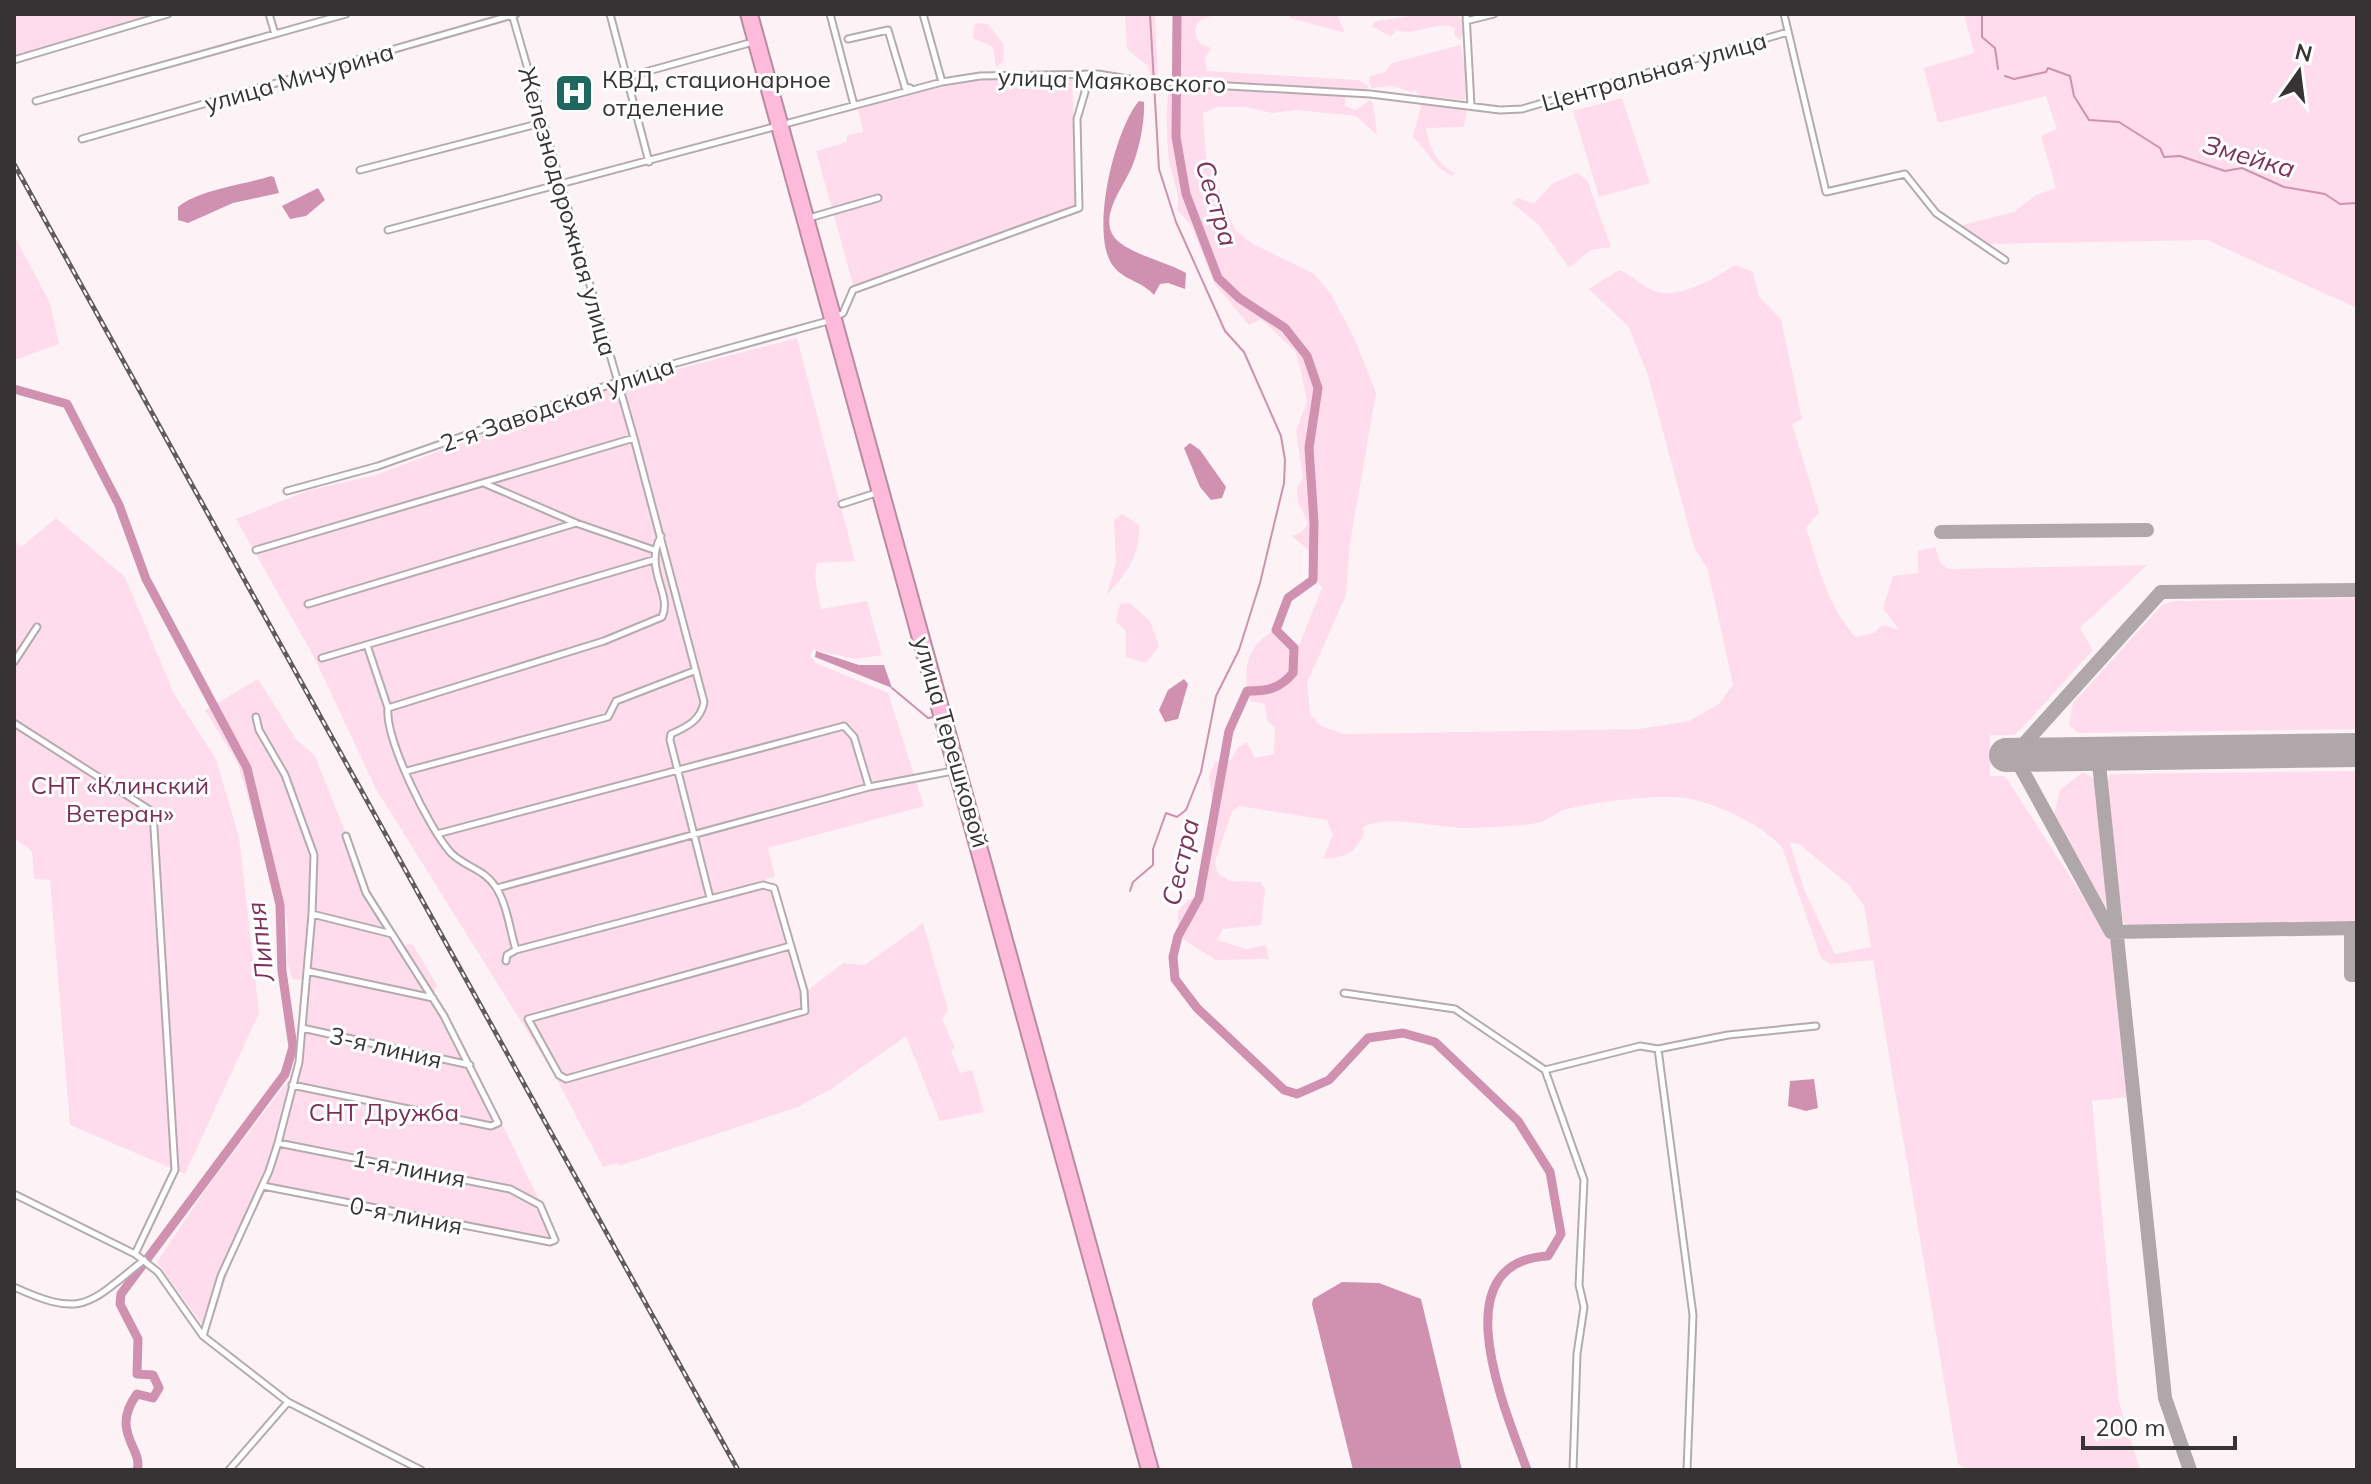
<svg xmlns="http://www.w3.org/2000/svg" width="2371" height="1484" font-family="Mulish,sans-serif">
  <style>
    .green { fill: #fedceb; fill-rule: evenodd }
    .water { fill: #d090af }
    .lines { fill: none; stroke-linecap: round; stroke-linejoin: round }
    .stream { stroke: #d090af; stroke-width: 2 }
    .river { stroke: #d090af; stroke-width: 9 }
    .taxiway { stroke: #afa7aa; stroke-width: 14 }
    .runway { stroke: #afa7aa; stroke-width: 34 }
    .minor-casing { stroke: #b5abaf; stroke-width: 9 }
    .highway-casing { stroke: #b88ba0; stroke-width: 12 }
    .minor { stroke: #fff; stroke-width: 5 }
    .highway { stroke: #febada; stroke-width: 8 }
    .rail-casing { stroke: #615b5e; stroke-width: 5 }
    .rail { stroke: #fff; stroke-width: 2; stroke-dasharray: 6; stroke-linecap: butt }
    .labels { text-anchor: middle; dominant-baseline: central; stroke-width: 6; stroke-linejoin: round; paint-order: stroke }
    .street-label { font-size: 24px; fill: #373335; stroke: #fff }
    .poi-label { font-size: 24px; fill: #373335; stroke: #fff; text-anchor: start }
    .park-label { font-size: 24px; fill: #7a2e58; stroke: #fff }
    .water-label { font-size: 26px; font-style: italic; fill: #7d315b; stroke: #fff }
  </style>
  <rect width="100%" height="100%" fill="#fdf3f7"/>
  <path class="green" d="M14,14H162L14,56Z
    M1125,14H1155L1158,80H1152L1148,66L1127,49Z
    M1177,14H1215L1198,22L1195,31L1199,43L1211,48L1205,58L1207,71L1358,80L1369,86L1365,91L1345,90V106L1356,110L1370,100L1373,103L1377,135L1356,116L1296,110L1272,113L1246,107H1217L1203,113L1206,156L1235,230L1253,244L1314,274L1331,294L1356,342L1376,393L1350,543L1346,595L1307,683L1310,714L1321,726L1343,734L1639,729L1689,721L1719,704L1733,685L1708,570L1694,547L1647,372L1628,326L1589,289L1619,270C1632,275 1645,289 1657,292C1682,298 1715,278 1735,265L1753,272L1759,297L1781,319L1802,419L1792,424L1819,512L1806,528C1819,567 1828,608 1856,637L1874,633L1882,625L1899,630L1883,608L1893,576L1918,573V551L1935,547L1941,564L1948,569L2147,565L2080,628L2093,650L2022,728L2014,735H1990V776H2005L2113,943L2128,1097L2092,1101L2119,1402L2140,1470H1967L1958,1464L1873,960L1830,964L1821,958L1782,847C1762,825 1715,802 1685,798C1660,794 1589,802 1564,810C1555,813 1547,821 1537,823C1516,827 1492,827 1470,828C1442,829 1384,813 1362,828L1364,832C1356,854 1346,857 1323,859L1333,835L1327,820L1239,806L1232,811L1215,862L1218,874L1230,881L1260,882L1265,889L1261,925L1223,929L1217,940L1246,949L1266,945L1269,959L1216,960L1178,936V911L1188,900L1199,897L1215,818L1209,776L1215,762L1231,760L1237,748L1247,742L1255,758L1274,754L1275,728L1267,720L1265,704L1250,701C1242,671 1246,644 1276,630L1293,648L1300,643L1322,588L1310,572L1308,550L1292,536L1302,532L1308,523L1298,502L1297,488L1303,477L1296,431L1307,401L1301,371L1295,351L1261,319L1249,325L1214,283L1191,225L1177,210C1181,193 1172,179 1169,162C1167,143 1163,82 1176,72ZM1790,843L1799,844L1848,884L1864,906L1871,947L1835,954L1805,892Z
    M1290,14H1337L1345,33L1290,18Z
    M1425,14H1458L1465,33L1459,40L1454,34L1455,28C1434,20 1417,37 1396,30L1391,37L1372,26L1375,21Z
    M1964,14H2357V308L2207,240L1988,244L1958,226L2014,212L2036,195L2056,188L2041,136L2057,129L2046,96L1938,123L1924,68L1974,53Z
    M975,23L988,24L1004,45L1003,62L996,67L993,47L973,38Z
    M1460,45L1468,76L1465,100L1420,96L1415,90L1412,92L1392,86L1372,88L1369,82L1370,76L1385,72L1392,63Z
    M1072,77L1077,206L854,288L816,151L847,142V135L863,132L858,109L940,87L981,80Z
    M1622,98L1650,183L1599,197L1573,111Z
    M1422,103H1441L1467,109L1464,127L1426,128C1429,145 1437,167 1456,173L1452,176L1439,168L1413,136Z
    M1577,173L1587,180L1611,247L1591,250L1569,268L1539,225L1512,203L1518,198L1534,204L1553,183Z
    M14,235L50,303L59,344L14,360Z
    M797,338L855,561L817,563L815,578L821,609L867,601L882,655L855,659L813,650L810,656L816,663L888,693L924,806L768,848L775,876L766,879L803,994L843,963L865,965L923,923L948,1010L942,1019L955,1048L951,1051L960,1073L972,1070L984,1112L940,1121L906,1036L831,1089L798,1107L619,1166L617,1163L603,1167L555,1076L376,789L314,657L236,519L307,491L376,475L613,386Z
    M1122,514L1139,525C1140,557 1127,572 1107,595L1116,563L1114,520Z
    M56,518L125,577L174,694L216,759L239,837L259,1013L185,1174L70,1125L50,880L34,879L32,851L14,838V540L21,547Z
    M2357,598V729L2078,733L2069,725L2073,703L2163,604L2176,601Z
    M1130,603L1150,621L1159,646L1146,663L1126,657V631L1116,622L1120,604Z
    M258,679L296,739L315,756L366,884L405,946L412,943L437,985L434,993L462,1041L558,1239L552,1246L266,1190L233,1257L208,1333L157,1262L208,1186L291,1077L297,1058L303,980L292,979L287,960L288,927L276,870L254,818L238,764L205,710Z
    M2357,771V922L2131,927L2123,922L2106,783L2110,774Z
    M2083,772L2095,779L2109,913L2054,815L2060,790Z"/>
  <path class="water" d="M1139,101L1144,102C1145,122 1139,151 1131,169C1122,189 1095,222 1119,242C1138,257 1165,261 1186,273L1185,289L1168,283L1160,284L1154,295C1143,282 1124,280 1114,267C1088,236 1115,128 1139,101Z
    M271,176L274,177L279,193L233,203L188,223L178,220V207C200,189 244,185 271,176Z
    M318,188L325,200L306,216L290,219L282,206Z
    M1190,443L1200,450L1226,487L1222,498L1211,500L1200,487L1184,448Z
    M816,651L859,665H884L892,688L815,657Z
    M1184,679L1188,684L1178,719L1165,722L1159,710L1168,690Z
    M1814,1079L1818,1108L1806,1111L1788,1106L1790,1081Z
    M1342,1282L1379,1283L1421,1299L1462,1470H1353L1312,1304L1313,1299Z"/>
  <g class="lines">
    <path class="stream" d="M1982,14V37L1995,48L1998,69
      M2005,76L2014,79L2046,72L2048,68L2070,76L2074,96L2089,120L2119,122L2160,148L2164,157L2180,156L2225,171L2242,168L2284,187L2325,194L2340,204L2357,203
      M892,688L928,718L934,717
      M1130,891L1133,882L1153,865V849L1166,813L1177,817L1186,810L1201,772L1216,696L1239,650L1260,583L1284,483L1285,460L1281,436L1244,352L1225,331L1176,222L1159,169L1150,14"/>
    <path class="river" d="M1177,14L1176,137L1186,194L1218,278L1239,298L1285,328L1307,356L1318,388L1309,448L1314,522L1313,580L1288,598L1276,630L1294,648L1293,673C1279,689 1268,691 1247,691L1229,731L1199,898L1178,936L1173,957L1175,979L1197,1008L1284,1090L1297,1094L1329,1080L1368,1038L1403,1033L1435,1042L1518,1121L1550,1172L1561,1234L1548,1256C1440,1262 1506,1411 1527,1470
      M14,389L67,404L119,505L146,579L247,768L280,905L282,971L293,1047L285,1074L121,1294L120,1304L138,1339L137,1374L153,1375L159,1388L153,1398L137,1394C109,1432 144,1449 137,1470"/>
    <path class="taxiway" d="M1941,532L2147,530
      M2357,590L2161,592L2014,755L2111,932L2357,928
      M2098,754L2165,1398L2190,1470
      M2351,928V975H2357"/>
    <path class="runway" d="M2006,755L2357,750"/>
    <defs>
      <path id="minor" d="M269,14L275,34
        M512,14L634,438L704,702C701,720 687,727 671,734L670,740L710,898
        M610,14L649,162
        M830,14L854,105
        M923,14L942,82
        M1466,14L1471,105
        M1784,14L1826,192L1905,174L1936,213L2005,260
        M1466,21L1494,14
        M848,39L888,30L905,87L910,88
        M14,60L168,14
        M627,77L753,42
        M36,101L346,14
        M82,139L516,14
        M360,170L541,123
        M809,218L878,198
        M388,230L942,82L980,76L1098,74L1141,81L1370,94L1500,110L1522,109L1788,32
        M486,484L576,523L654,550
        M287,491L378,466L651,370L828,321L843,313L853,290L1079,208L1077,119L1085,92V74
        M842,504L876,493
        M256,550L634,438
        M308,604L576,523
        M367,645L388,708
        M322,658L653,560
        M14,662L37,627
        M14,723L153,812L175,1170L135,1254
        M407,771L608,717L616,701L694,671
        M437,834L844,726L854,737L869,787
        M497,888L869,787L953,771
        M312,914L392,934
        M516,950C510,931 507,903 495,886C484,869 465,867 451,853C429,829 385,739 388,708L604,641L662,617C673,594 643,570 661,536
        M506,961L507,955L516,950L763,885L774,888L804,991L805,1011L566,1079L559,1075L528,1019L790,946
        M307,971L433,998
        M1344,993L1455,1009L1545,1070L1640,1046L1658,1049L1693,1315L1687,1470
        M302,1028L470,1065
        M1658,1049L1728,1035L1816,1026
        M1545,1070L1584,1180L1579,1285L1584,1307L1577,1354L1573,1470
        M292,1085L491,1126L498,1123L444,1016L366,893L346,836
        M263,1186L550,1242L555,1240L540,1205L510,1189L278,1143
        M14,1194L135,1254L158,1272L203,1336L288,1402L421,1470
        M14,1287C84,1319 88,1304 144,1260
        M203,1336L221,1276L269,1171L278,1143L299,1062L312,914L314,855L285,775L259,730L256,717
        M229,1470L288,1402"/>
      <path id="highway" d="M745,14L1146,1470
        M753,14L1154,1470"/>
    </defs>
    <use href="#minor" class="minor-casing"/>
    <use href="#highway" class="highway-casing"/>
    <use href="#minor" class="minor"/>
    <use href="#highway" class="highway"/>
    <defs>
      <path id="rail" d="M14,164L738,1470"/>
    </defs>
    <use href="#rail" class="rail-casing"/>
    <use href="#rail" class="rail"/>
  </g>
  <defs>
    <symbol id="hospital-square" viewBox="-11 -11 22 22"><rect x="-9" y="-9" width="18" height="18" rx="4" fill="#1f6860" stroke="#fff"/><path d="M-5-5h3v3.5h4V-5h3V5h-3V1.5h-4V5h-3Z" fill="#fff"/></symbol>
  </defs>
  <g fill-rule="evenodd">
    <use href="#hospital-square" x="552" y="71" width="44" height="44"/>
  </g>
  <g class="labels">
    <g class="street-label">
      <text transform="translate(1654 71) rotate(-16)">Центральная улица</text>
      <text transform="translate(299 77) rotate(-16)">улица Мичурина</text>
      <text transform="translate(1112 80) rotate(2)">улица Маяковского</text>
      <text transform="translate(568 211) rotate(74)">Железнодорожная улица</text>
      <text transform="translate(557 404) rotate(-19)">2-я Заводская улица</text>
      <text transform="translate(952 742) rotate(74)">улица Терешковой</text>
      <text transform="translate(386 1047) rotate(13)">3-я линия</text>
      <text transform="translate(409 1168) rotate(11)">1-я линия</text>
      <text transform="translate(406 1215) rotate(11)">0-я линия</text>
    </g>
    <g class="poi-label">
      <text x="602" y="79">КВД, стационарное<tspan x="602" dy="28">отделение</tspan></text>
    </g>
    <g class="park-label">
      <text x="120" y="785">СНТ «Клинский<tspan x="120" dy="28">Ветеран»</tspan></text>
      <text x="384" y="1112">СНТ Дружба</text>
    </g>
    <g class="water-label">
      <text transform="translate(2249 156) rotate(16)">Змейка</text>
      <text transform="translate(1217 203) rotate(73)">Сестра</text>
      <text transform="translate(1180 862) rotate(-77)">Сестра</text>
      <text transform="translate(260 942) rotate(-97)">Липня</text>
    </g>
  </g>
  <rect width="2371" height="1484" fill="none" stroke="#373335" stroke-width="32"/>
  <g transform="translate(2299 72) rotate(14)" stroke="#ffffff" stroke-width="6" paint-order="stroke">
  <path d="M0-6L14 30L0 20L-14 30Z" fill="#373335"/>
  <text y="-12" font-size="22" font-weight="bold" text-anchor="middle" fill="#373335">N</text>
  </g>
  <path d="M2083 1436v12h152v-12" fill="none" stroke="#373335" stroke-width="4"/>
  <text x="2095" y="1436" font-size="24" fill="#373335" stroke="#ffffff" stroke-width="6" paint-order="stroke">200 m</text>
</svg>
